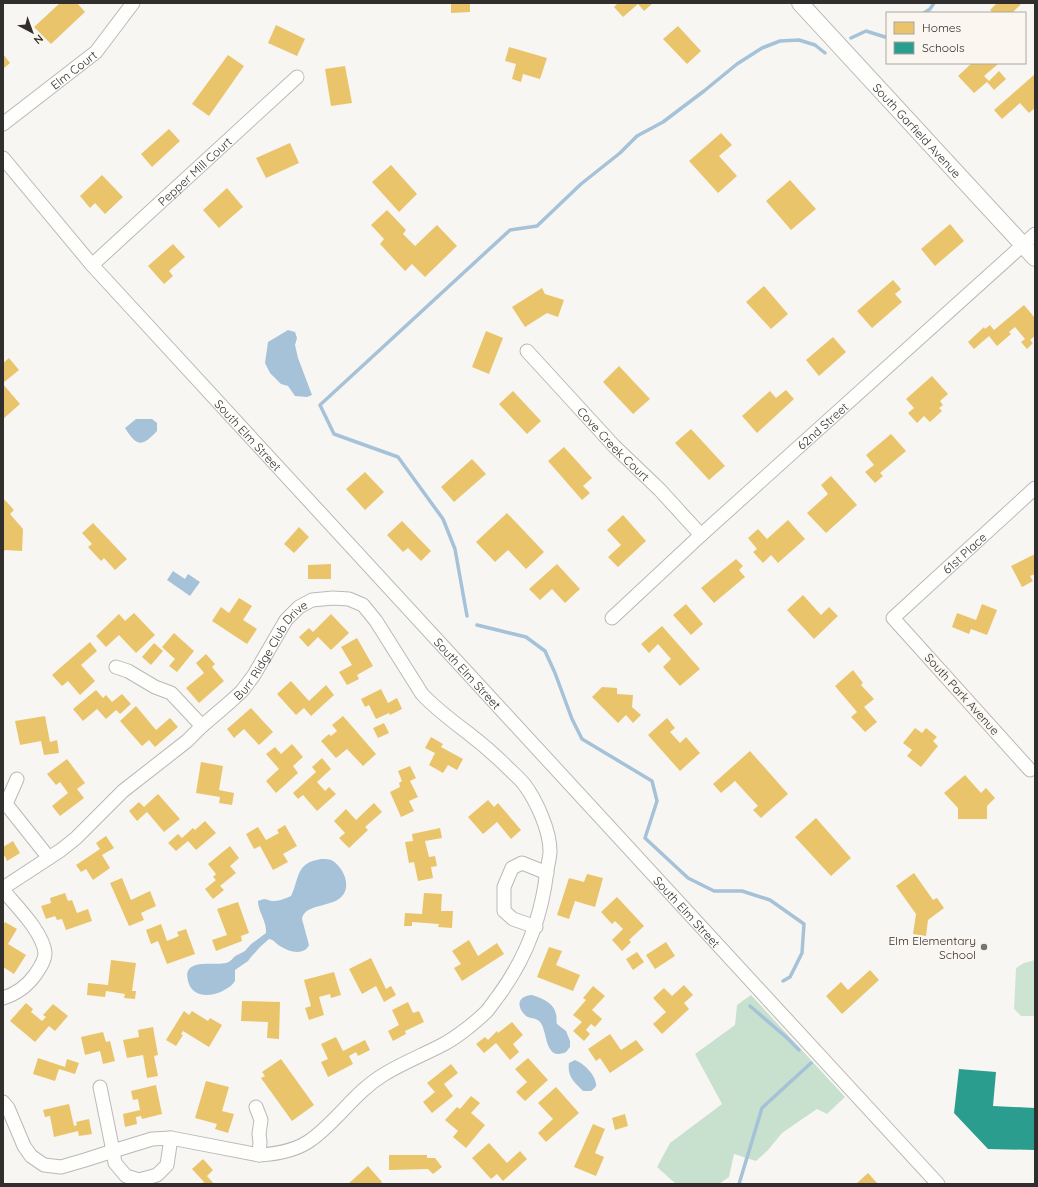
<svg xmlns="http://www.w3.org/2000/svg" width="1038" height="1187" font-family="Quicksand,sans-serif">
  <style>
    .green { fill: #cde4d3 }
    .forest { fill: #c8e1ce }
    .water { fill: #a5c2d8 }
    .homes { fill: #e9c46a }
    .schools { fill: #2a9d8f }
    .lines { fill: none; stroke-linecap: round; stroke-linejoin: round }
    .stream { stroke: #a5c2d8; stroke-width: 3.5 }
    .minor-casing { stroke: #bab9b6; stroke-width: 15 }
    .tertiary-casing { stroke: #bab9b6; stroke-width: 18 }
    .minor { stroke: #fefefd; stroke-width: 13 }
    .tertiary { stroke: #fefefd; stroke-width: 16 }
    .poi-dot { fill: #777572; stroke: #fbf7f0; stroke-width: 1.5 }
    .labels { text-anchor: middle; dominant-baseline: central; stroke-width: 4; stroke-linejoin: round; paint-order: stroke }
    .street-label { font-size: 12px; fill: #312f2d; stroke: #fbf7f0 }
    .poi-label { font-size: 12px; fill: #312f2d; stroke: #fbf7f0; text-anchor: end }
  </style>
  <rect width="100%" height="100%" fill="#f8f6f3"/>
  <path class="green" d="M1035,960V1016H1021L1014,1009L1016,968L1024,963Z"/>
  <path class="forest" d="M751,995L845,1097L827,1114L817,1109L782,1133L768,1150L756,1161L734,1154L729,1177L719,1184H676L657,1167L670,1143L722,1104L695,1054L735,1025L737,1005Z"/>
  <path class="water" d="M288,330L295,332L297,338L295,345L298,358L312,395L307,397L295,396L288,386L281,384L270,373L265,363L268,342Z
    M136,419H152L157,423V431C142,447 137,447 125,428Z
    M173,571L185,579L188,574L200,582L190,596L167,580Z
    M321,859C325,859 330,859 333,861C343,868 351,884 343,895C334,908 304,903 302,919L309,945C304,956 289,952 280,946C276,944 275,940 269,939L261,946L251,957L248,961L235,970V981C233,984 230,987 226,989C214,997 192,999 188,981C181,954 222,969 230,961C232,960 233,958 234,957C238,954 242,953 245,951C248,948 250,944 254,942C258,939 262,936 266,933C267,921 258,912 258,901C267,897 267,901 274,901C280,901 286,898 291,896C300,878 295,863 321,859Z
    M532,995C542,998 554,1003 556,1014C557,1017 556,1020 557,1024L566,1031L570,1041V1047L566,1052C544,1062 548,1031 540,1022C536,1017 530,1019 526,1016C516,1007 517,996 532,995Z
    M575,1060C583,1063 595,1074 596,1084C597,1087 593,1089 591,1091H583C574,1082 567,1076 569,1063Z"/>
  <path class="homes" d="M60,3H77L85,12L51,44L34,27Z
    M451,3H470V12L451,13Z
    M618,3H653L644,11L638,4L623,17L614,7Z
    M997,3H1022L1012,13H993L990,10Z
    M276,25L305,39L297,56L268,43Z
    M678,26L701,51L687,64L663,39Z
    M509,47L547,58L540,79L523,74L521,82L512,79L516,64L505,61Z
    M3,54L10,63L3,69Z
    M228,55L244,66L209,116L192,104Z
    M972,63H997L998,64L984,76L989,81L999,71L1006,79L994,90L987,82L974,93L958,76Z
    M345,66L352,103L331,106L325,69Z
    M1035,74V108L1029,113L1020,103L1002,119L994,110Z
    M169,129L180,141L152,167L141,154Z
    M721,133L732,145L719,156L737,176L718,193L689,161Z
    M290,143L299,163L266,178L256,158Z
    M391,165L417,194L399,212L372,182Z
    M102,175L123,197L105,214L95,203L90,208L80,196Z
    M790,180L816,209L791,230L766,201Z
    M227,188L243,207L219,228L203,210Z
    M387,210L406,230L403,234L415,246L437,225L457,246L425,277L412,264L405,271L380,244L384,239L371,225Z
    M950,224L964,241L935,266L921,249Z
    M173,244L185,257L169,271L173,276L164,284L148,266Z
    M893,280L901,289L895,294L902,302L872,328L857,311Z
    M764,286L788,314L771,329L746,302Z
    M542,288L545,294L564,300L558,317L547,313L525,327L512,307Z
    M1024,305L1035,318V336L1030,340L1033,343L1027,349L1021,342L1025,339L1015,327L1009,332L1011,334L997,346L989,336L974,349L968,342L984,327L985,329L990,325L994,330Z
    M486,331L503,338L489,374L472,367Z
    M833,337L846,352L819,376L806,360Z
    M9,358L19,370L3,383V363Z
    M619,366L650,399L633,414L603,382Z
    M932,376L948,394L940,401L943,405L939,408L942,411L930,422L924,416L917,423L908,413L914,408L906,399Z
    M3,384L20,404L3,419Z
    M786,390L794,399L757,433L742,416L770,391L776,398Z
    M513,391L541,421L527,434L499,404Z
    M691,429L725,466L709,480L675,443Z
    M891,434L906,451L880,473L883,476L875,483L865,472L874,465L866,455Z
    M564,447L592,478L583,486L590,493L582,500L548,461Z
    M472,459L486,474L454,502L441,487Z
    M365,472L384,492L365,510L346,489Z
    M831,476L857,505L826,533L807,513L828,494L821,485Z
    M3,498L14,510L10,514L23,529L22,551L5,550L3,552Z
    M507,513L544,552L526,569L508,550L495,562L476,542Z
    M623,515L646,541L618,567L608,557L621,545L607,530Z
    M788,520L805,539L778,563L771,555L763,563L753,552L757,549L748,538L758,529L767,539Z
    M402,521L431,551L421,561L408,548L403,552L387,535Z
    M93,523L127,559L115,570L104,558L101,561L88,547L92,544L82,533Z
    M299,527L309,537L294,553L284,544Z
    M1035,554V574L1030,576L1033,581L1022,587L1011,566Z
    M736,559L743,566L739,570L745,577L714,603L701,588Z
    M331,564V579H308V565Z
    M557,564L580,589L565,603L552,589L540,600L529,589Z
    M803,595L821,615L829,607L838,616L814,639L787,610Z
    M239,598L252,606L243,620L257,629L247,644L212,621L221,607L229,613Z
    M686,604L703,624L691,635L673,615Z
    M982,604L997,610L987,635L971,629L969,634L952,627L957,613L976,620Z
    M134,613L155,635L136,653L119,635L106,647L96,636L119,614L125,621Z
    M331,614L349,633L331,650L318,637L308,647L299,637L309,628L313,632Z
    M662,626L700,669L680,686L663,667L671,659L658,644L649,653L641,644Z
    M174,633L194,651L177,672L169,666L175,659L162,647Z
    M357,638L373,666L357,675L359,679L347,685L339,672L352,665L341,647Z
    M90,642L97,651L81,665L95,681L80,695L68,681L62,686L52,675Z
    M154,643L163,651L151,665L142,657Z
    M206,654L215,664L212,667L224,681L199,703L186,688L204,673L196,663Z
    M853,670L863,683L861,685L874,699L864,707L877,722L865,732L851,717L857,712L835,686Z
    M291,681L309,701L326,685L334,695L311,716L304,708L296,715L277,694Z
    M602,687L617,688V694L633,695L632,707L641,715L633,723L626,715L618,723L592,697Z
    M381,689L388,703L397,698L402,709L390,715L389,713L376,719L369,705L365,707L361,699Z
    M96,690L103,698L106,695L112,702L122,694L131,704L120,714L116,710L106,719L97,709L83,721L73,709Z
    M136,706L156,730L170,718L178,727L155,747L149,740L142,746L120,721Z
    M251,708L273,732L259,745L244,729L234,738L227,729Z
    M45,716L50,742L57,740L59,753L44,755L41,741L20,745L15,721Z
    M343,716L376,754L363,766L347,749L336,758L321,741L329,734L331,736L337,731L332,725Z
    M667,718L675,728L670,732L680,743L686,737L700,753L680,771L648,735Z
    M384,723L389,733L378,738L373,728Z
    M915,728L922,733L926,728L937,737L933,741L938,746L921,767L907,756L912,750L903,743Z
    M431,737L443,744L441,747L463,759L457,770L448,765L443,773L429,765L435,753L425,748Z
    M292,744L303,757L293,766L298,773L276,793L266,781L279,769L266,754L275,747L281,754Z
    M750,751L788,794L761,818L753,810L758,806L735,781L721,793L713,784Z
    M322,758L331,769L317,782L325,791L329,787L336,794L317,811L303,795L298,799L293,793L316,772L312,767Z
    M67,759L85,783L77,789L84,798L60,816L52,806L68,793L60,782L56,785L47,774Z
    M201,762L223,766L219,790L234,793L232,805L219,803L220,797L196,793Z
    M410,766L416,778L410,781L418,797L409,801L414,811L401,817L390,792L400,787L399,783L402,781L398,771Z
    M965,775L981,793L986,788L995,798L987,806V819H958V808L944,793Z
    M158,794L180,819L164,832L147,812L137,821L129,811L139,802L144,807Z
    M488,800L494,807L498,803L521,830L511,839L497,822L483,834L468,817Z
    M374,803L382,812L365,827L368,830L349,848L339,838L345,833L334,821L346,809L356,820Z
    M816,818L851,858L831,876L795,837Z
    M205,821L216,833L196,850L188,841L176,851L168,843L178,834L182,838L193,828L195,830Z
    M285,825L297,846L283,854L288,862L273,870L260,846L254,849L246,834L258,827L266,840L279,833L277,830Z
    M440,828L442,838L425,841L429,857L435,856L437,866L431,867L433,878L418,881L414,862L409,863L405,842L413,841L412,834Z
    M106,836L114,848L102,855L110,868L93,880L86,869L81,872L76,865L100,849L96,843Z
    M13,841L20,853L7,861L5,856L3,857V847Z
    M230,846L239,858L230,866L236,873L220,886L224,890L213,899L205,889L216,880L213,877L216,874L208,864Z
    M914,873L933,900L937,898L944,908L928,920L926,936L913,934L916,914L896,886Z
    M587,874L603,878L595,907L575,901L569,919L557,915L569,878L584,882Z
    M122,878L131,900L150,891L156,906L141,913L144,920L129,926L110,883Z
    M65,893L68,901L72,900L77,913L88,909L92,921L66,930L62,919L57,920L55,916L46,919L41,906L51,903L50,898Z
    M424,893L442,894L441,911H453L452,928L438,927L439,924L412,922V926H404L405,913L422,914Z
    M617,897L644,926L629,940L631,942L622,951L612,940L623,929L615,921L612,924L601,912Z
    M238,902L249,933L241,936L242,941L216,951L212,940L227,935L217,909Z
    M5,922L17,929L8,944L26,955L14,974L3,967V926Z
    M161,924L167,941L179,936L177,932L186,929L195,954L167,964L158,941L151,944L146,930Z
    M469,940L478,956L497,943L504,954L462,981L454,968L461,964L452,951Z
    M666,942L675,956L655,969L646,955Z
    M549,947L562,951L556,965L580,975L573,991L537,977Z
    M637,952L644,962L633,970L626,959Z
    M371,958L386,989L391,986L396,995L384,1002L376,986L362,994L349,969Z
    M111,960L136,963L132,991H136L135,999L124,998L125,994L106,991L105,997L87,995L88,983L108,985Z
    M870,970L879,980L842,1014L826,996L841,982L848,990Z
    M334,972L341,995L331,998L330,994L319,997L324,1015L309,1020L305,1008L311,1006L304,980Z
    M684,985L693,995L684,1003L689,1009L662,1034L653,1024L666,1012L653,998L664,988L672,996Z
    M593,986L605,996L592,1010L602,1019L595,1027L591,1024L586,1030L590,1034L584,1041L573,1031L582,1022L573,1015L586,1000L583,998Z
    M242,1001L280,1002L279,1039L267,1038L268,1022L241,1021Z
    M408,1002L413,1013L419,1011L424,1022L405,1031L406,1034L393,1041L388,1031L399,1025L392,1010Z
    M26,1003L33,1009L31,1012L42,1021L46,1017L43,1015L53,1004L68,1016L55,1031L49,1026L35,1042L10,1021Z
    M184,1011L189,1015L192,1011L208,1021L210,1018L222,1025L209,1047L183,1031L181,1034L183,1035L176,1046L166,1040Z
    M512,1022L523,1035L513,1044L519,1052L510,1060L496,1043L484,1053L476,1044L485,1037L488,1040L497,1031L498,1033Z
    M153,1027L158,1055L154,1056L158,1076L147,1078L143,1055L127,1058L123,1040L139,1037L138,1030Z
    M103,1032L106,1042L110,1041L115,1061L103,1064L100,1051L85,1055L81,1037Z
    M610,1034L621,1050L636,1040L644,1050L610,1073L600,1058L596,1061L588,1049Z
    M336,1037L343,1051L365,1040L370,1050L358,1056L356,1052L349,1056L353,1064L328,1077L321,1062L328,1059L321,1044Z
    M38,1058L65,1067L67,1059L79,1063L75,1074L59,1069L55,1081L33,1074Z
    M528,1058L548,1080L525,1101L516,1092L527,1082L515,1069Z
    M281,1059L314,1105L292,1121L261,1078L265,1076L262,1072Z
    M451,1064L458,1073L444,1084L453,1096L432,1113L423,1102L435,1092L427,1083Z
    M206,1081L229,1087L222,1111L234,1114L228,1133L215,1129L217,1124L195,1118Z
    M156,1085L162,1114L142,1119L141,1116L136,1117L137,1124L125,1127L123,1114L140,1110L138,1099L133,1100L131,1091Z
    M556,1087L579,1113L546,1142L538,1133L553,1119L538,1103Z
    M471,1096L480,1103L471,1113L485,1125L466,1148L453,1137L458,1131L445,1120L457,1107L460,1109Z
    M69,1104L74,1126L77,1125L76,1122L89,1119L92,1134L79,1136L78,1131L54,1137L50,1116L45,1117L43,1110Z
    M625,1114L628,1126L615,1130L612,1118Z
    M593,1124L605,1129L595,1153L604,1157L596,1176L574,1167Z
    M489,1143L507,1163L520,1151L527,1159L503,1181L497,1174L491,1179L472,1158Z
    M389,1155H427V1158H435L442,1167L433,1174L428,1169L389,1170Z
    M203,1159L213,1170L207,1176L214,1184H202L204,1182L192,1169Z
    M368,1166L382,1182L380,1184H348Z
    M868,1173L878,1184H856Z"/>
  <path class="schools" d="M959,1069L996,1072L993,1106L1035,1108V1150L988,1149L954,1113Z"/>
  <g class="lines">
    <path class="stream" d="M924,13L930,9L934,3
      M851,38L866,31L885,37L887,36
      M467,616L455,549L443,519L398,457L334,434L320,405L510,230L537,226L581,184L620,153L637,136L663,122L704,91L737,64L762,48L780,41L799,40L815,45L825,53
      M477,625L526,637L545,651L555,673L572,719L582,739L652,781L657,801L645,838L688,878L714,891H742L770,900L804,924L802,953L790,977L783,981
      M750,1006L786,1037L799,1050
      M739,1184L762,1108L811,1063"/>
    <defs>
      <g id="minor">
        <path id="s1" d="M3,124L96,52L133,3"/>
        <path id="s2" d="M3,158L92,265L938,1184"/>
        <path id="s3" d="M92,265L297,77"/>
        <path id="s4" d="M527,351L614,446L660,490L701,535"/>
        <path id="s5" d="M612,618L701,535L1035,234"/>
        <path d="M116,667L128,671L155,687L171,693L202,726"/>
        <path id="s6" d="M1030,770L893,618L1035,488"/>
        <path d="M17,779L6,804L49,858"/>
        <path id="s7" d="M3,888L61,850L76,838L123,791L187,741L202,726L230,702L242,691L254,675L286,620L299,607L312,600L333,598L349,599L363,605L376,621L422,694C436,709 451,720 468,733C481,743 495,755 507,767C513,773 519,778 524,784C536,800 550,830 550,851C550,857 548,864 547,870C542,916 526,958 499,995C495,1000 491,1006 487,1011C476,1022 456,1038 442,1045C423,1055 402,1063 383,1075C355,1092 338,1120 312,1139C298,1150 276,1154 259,1155L171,1138L152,1139L113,1151L85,1160L61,1167L44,1165L31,1156L24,1146L8,1108L3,1102"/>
        <path d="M3,890C17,907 43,932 45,953C45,961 39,969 35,975C27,986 16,994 3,998"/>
        <path d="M536,927L513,919L504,911V887L512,868L522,863L547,873"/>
        <path d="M100,1087L113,1151L115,1163L126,1176L139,1180L157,1175L167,1165L171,1138"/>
        <path d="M256,1107L261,1120L259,1134L260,1142L259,1155"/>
      </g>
      <g id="tertiary">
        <path id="s8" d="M800,3L1035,258"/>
      </g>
    </defs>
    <use href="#minor" class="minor-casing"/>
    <use href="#tertiary" class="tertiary-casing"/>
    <use href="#minor" class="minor"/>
    <use href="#tertiary" class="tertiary"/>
  </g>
  <circle class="poi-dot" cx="984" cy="947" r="4"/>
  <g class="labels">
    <g class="street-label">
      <text stroke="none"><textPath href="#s1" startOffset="89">Elm Court</textPath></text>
      <text stroke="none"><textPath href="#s8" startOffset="173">South Garfield Avenue</textPath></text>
      <text stroke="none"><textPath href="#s3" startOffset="139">Pepper Mill Court</textPath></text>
      <text stroke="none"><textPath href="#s5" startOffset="285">62nd Street</textPath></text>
      <text stroke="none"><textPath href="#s2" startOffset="370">South Elm Street</textPath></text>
      <text stroke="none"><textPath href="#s4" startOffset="127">Cove Creek Court</textPath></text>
      <text stroke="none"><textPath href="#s6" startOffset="301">61st Place</textPath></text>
      <text stroke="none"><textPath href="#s7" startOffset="361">Burr Ridge Club Drive</textPath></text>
      <text stroke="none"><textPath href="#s2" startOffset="694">South Elm Street</textPath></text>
      <text transform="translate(962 694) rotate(48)">South Park Avenue</text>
      <text stroke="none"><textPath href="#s2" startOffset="1018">South Elm Street</textPath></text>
    </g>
    <g class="poi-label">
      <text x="976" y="940">Elm Elementary<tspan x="976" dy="14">School</tspan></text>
    </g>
  </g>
  <rect width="1038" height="1187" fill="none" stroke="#312f2d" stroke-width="8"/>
  <rect x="886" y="12" width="140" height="52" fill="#fbf7f0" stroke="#aaa7a2"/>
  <rect x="894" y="22" width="20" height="12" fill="#e9c46a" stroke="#aaa7a2"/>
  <text x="922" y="32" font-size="12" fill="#312f2d">Homes</text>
  <rect x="894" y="42" width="20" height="12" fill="#2a9d8f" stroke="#aaa7a2"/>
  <text x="922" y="52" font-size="12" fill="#312f2d">Schools</text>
  <g transform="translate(32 32) rotate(139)" stroke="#fbf7f0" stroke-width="3" paint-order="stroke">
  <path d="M0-3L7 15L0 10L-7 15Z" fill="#312f2d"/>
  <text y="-6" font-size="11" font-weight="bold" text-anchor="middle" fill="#312f2d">N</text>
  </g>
</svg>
